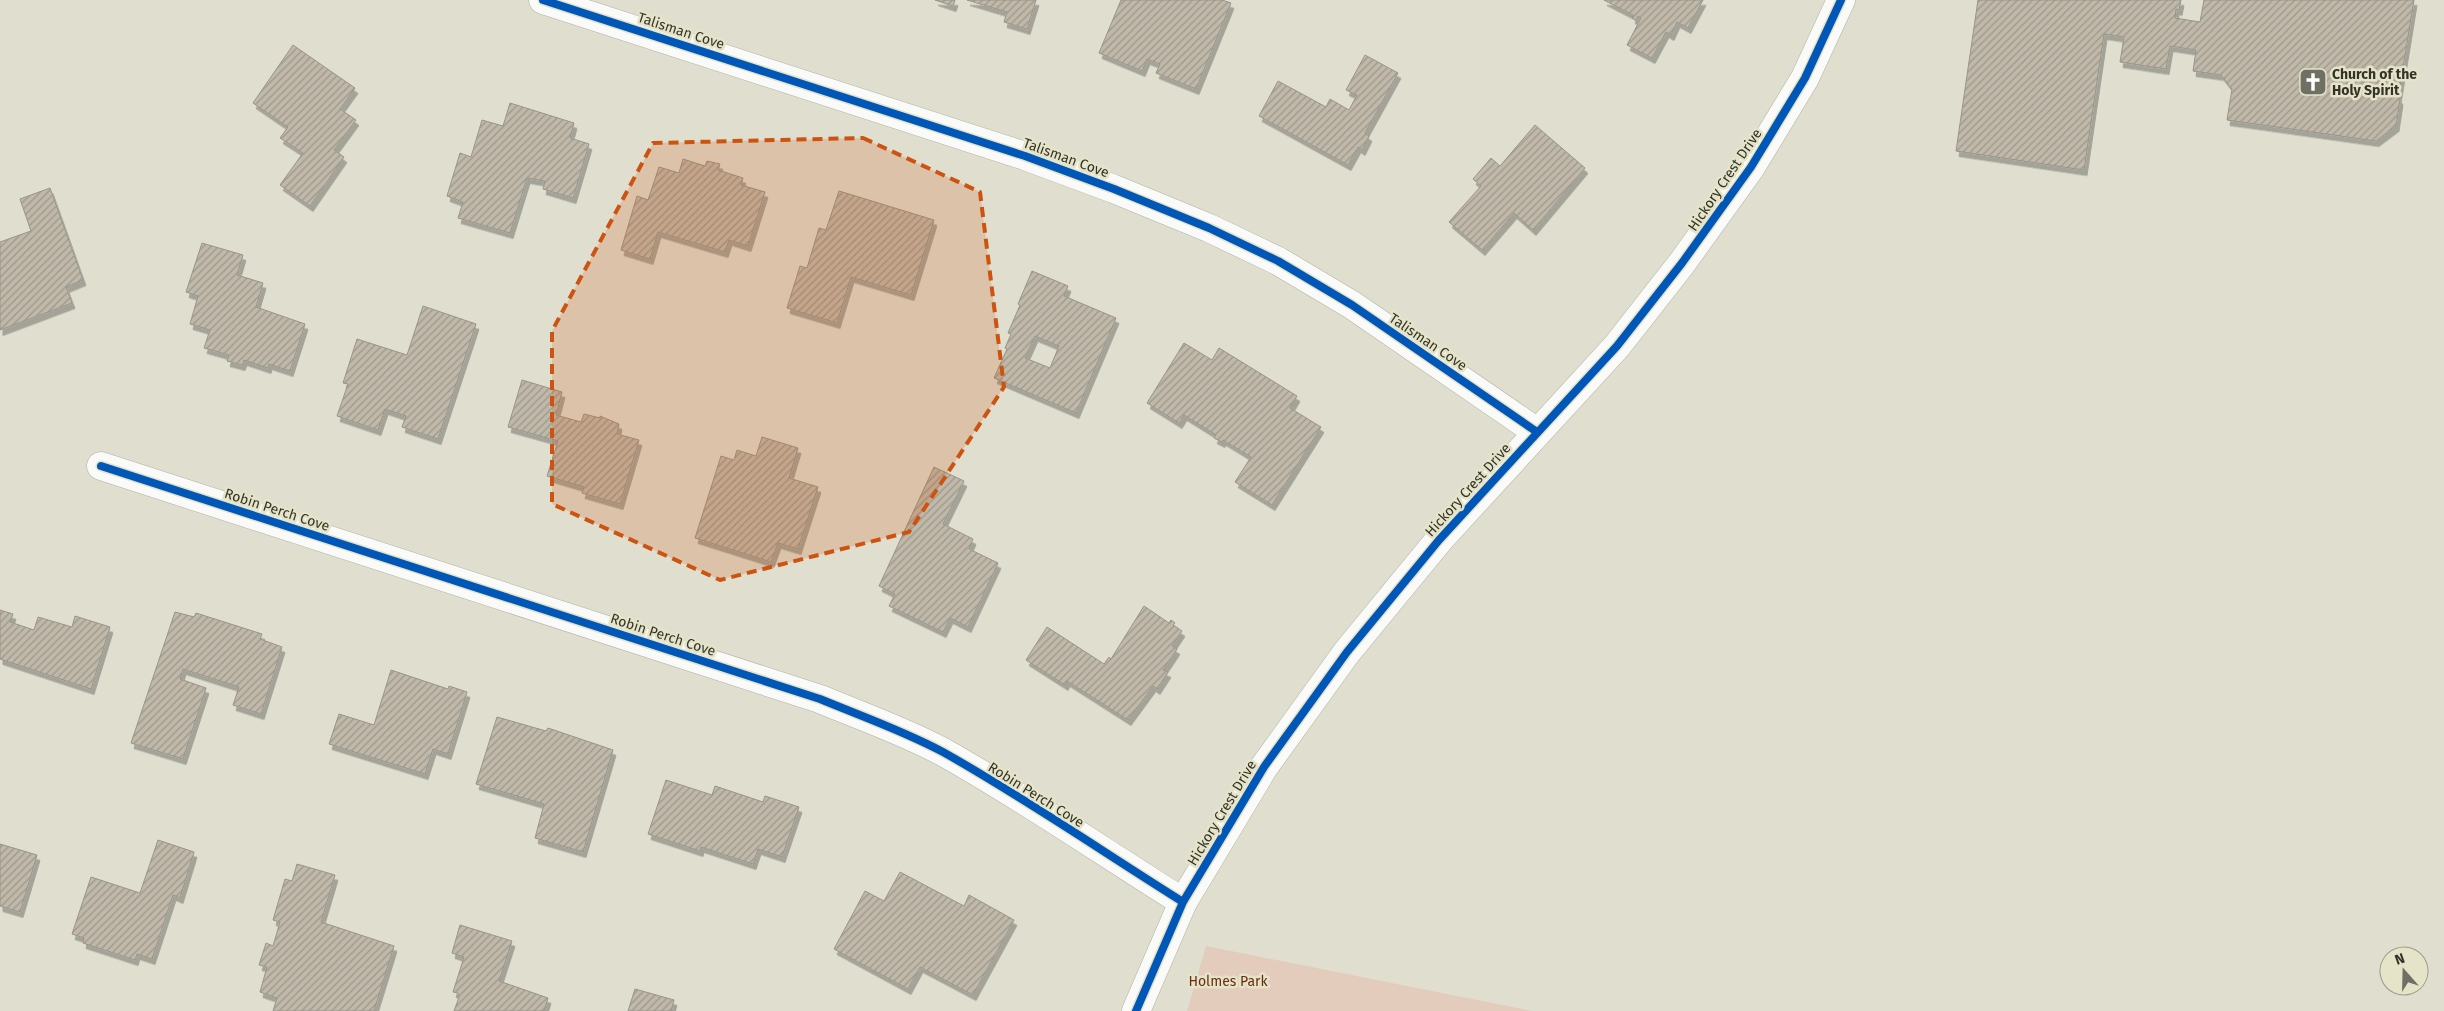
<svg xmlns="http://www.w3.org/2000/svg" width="2444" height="1011" font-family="'Fira Sans',sans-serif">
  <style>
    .green { fill: #e4ccbc }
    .building { fill: url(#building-hatch); stroke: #979489; fill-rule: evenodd; filter: url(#shadow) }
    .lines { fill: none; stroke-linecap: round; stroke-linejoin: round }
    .street-casing { stroke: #b2b2a6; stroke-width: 29 }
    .street { stroke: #fafaf8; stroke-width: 28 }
    .cycleway-casing { stroke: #e5e4c9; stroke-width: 11 }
    .cycleway { stroke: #0057b8; stroke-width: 8 }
    .marked { fill: #cd5310; fill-opacity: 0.2; stroke: #cd5310; stroke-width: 4; stroke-dasharray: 10 6; stroke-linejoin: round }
    .labels { text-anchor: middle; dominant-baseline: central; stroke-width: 5; stroke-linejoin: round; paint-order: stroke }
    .street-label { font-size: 14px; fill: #343329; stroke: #e5e4c9 }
    .poi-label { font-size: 14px; font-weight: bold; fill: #343329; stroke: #e5e4c9; text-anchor: start }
    .park-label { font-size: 14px; fill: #6b2b0e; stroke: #e5e4c9 }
  </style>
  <defs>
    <pattern id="building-hatch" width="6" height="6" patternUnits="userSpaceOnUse" patternTransform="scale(1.25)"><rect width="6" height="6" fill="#c0b9aa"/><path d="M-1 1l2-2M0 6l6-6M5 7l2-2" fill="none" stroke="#9d978a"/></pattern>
    <filter id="shadow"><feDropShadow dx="3" dy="5.5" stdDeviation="0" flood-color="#0004"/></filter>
  </defs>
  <rect width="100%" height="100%" fill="#dfdecf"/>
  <path class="green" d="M1206,946L1532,1011H1187Z"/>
  <path class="building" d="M935,0H955L953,6Z
    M967,0H1036L1027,29L1004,22L1007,12Z
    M1121,0H1222L1231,3L1196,89L1156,73L1160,64L1147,59L1142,71L1099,53Z
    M1604,0H1703L1688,28L1677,22L1671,35L1666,32L1652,58L1627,45L1641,18L1638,16L1636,20L1632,18L1633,15Z
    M1978,0H2181L2179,10L2176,9L2175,18L2200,22L2204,0H2414L2398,98L2400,99L2396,126L2376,141L2227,120L2232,89L2221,75L2193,71L2196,50L2170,46L2166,69L2120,62L2124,37L2104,34L2084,170L1956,151Z
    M293,45L355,88L340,109L356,120L334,150L344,157L310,206L280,185L303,153L280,138L288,127L253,103Z
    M1365,55L1398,73L1365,133L1369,136L1362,150L1358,147L1348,165L1259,116L1278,81L1326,107L1330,99L1349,110L1357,95L1346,90Z
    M510,103L574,123L570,138L589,144L573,198L543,189L545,181L527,178L510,233L458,218L463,202L447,196L460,153L471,157L482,120L503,126Z
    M1535,125L1585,168L1533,230L1514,213L1482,250L1449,222L1481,186L1473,179L1491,158L1500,166Z
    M683,159L705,166L707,161L720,164L718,170L743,178L741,185L765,192L748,246L729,240L725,252L658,232L650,259L621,250L637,196L648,200L659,167L679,173Z
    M50,188L83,280L66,287L72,303L0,330V242L31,231L20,199Z
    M839,191L934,220L911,295L851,277L837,323L787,308L800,266L807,268L819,228L826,230Z
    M202,243L243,255L237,275L263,283L256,307L305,324L290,371L269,364L268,368L244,360L242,365L227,361L229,355L204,348L210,330L190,324L198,296L186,292Z
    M1032,271L1068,286L1064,296L1116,318L1076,413L994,378L1007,349L1005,348L1011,334L1008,333L1020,305L1018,304ZM1035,336L1059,346L1050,368L1025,358Z
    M423,306L476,324L438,439L402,427L406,416L385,409L378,430L337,416L348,384L343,383L357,339L407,355Z
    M1184,343L1212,360L1219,348L1297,396L1290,408L1321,427L1272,505L1235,482L1251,457L1223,440L1222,442L1214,438L1216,435L1184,415L1179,423L1147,403Z
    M522,380L562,392L556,415L581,422L584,414L600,418V416L619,424L617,434L639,440L620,504L582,493L584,487L547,476L558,441L508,427Z
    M762,437L798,448L789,478L818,487L798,549L778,543L771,562L695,538L721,456L734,460L737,450L756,456Z
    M934,467L964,481L943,524L973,539L969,549L998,563L968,627L950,618L943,632L889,606L895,594L879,586Z
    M1144,606L1169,623L1171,620L1175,623L1173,625L1182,631L1172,646L1177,649L1163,670L1168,672L1157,689L1153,686L1128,720L1067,681L1065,685L1026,660L1047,627L1104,664L1109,657L1111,659Z
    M0,610L13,614L10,622L34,630L38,617L72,627L75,616L110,627L91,689L0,659Z
    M175,612L194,617L196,613L262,634L260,639L282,647L261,714L233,705L239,687L183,669L180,679L206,688L183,759L131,743Z
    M391,670L448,689L449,686L467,692L448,754L433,749L425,774L329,744L339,714L374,725Z
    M497,717L546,731L548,728L613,750L583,852L535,838L544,804L476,784Z
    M666,780L712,795L715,786L763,802L765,796L799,807L782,857L758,849L753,864L701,847L700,851L648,834Z
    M158,840L194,852L180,898L173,895L152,959L137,954L135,960L83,943L84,938L72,934L91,877L140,893Z
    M0,844L37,855L20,912L0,906Z
    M297,864L335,875L321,922L394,946L374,1011H273L277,998L260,992L267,967L259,965L266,943L273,946L280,922L273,920L285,879L292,881Z
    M900,872L964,906L969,895L1014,920L973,995L920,967L908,989L834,949L865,891L884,901Z
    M460,925L512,941L499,981L548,998L544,1011H454L459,997L458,993L453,992L464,957L452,953Z
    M635,989L674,1000L671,1011H628Z"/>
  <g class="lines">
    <defs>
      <path id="street" d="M543,0L1025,156L1114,189L1209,228L1278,261L1352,305L1537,432
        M101,466L820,699C861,716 904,731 943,752C1025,798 1103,852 1183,902
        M1136,1011L1183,902L1264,767L1347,652L1439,540L1617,346L1682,263L1751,167L1805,78L1841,0"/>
    </defs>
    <use href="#street" class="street-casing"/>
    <use href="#street" class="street"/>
    <defs>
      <path id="cycleway" d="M543,0L1025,156L1114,189L1209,228L1278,261L1352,305L1537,432
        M101,466L820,699C861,716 904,731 943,752C1025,798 1103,852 1183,902
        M1136,1011L1183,902L1264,767L1347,652L1439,540L1617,346L1682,263L1751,167L1805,78L1841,0"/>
    </defs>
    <use href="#cycleway" class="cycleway-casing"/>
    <use href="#cycleway" class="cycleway"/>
  </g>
  <path class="marked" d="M863,138L980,192L1004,387L909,532L720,580L552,504V331L653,143Z"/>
  <defs>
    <symbol id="church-square" viewBox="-11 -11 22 22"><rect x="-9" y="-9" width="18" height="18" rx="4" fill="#706f63" stroke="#e5e4c9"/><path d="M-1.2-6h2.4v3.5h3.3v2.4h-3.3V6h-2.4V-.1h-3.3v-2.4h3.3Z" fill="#fff"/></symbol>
  </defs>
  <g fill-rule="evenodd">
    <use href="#church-square" x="2297" y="66" width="32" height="32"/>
  </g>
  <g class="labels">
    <g class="street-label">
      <text transform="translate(681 31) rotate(18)">Talisman Cove</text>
      <text transform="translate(1066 158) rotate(20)">Talisman Cove</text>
      <text transform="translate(1725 180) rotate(-56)">Hickory Crest Drive</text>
      <text transform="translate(1428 342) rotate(34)">Talisman Cove</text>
      <text transform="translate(1468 490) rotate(-48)">Hickory Crest Drive</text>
      <text transform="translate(277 510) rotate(18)">Robin Perch Cove</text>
      <text transform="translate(663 635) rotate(18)">Robin Perch Cove</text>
      <text transform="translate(1036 795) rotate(32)">Robin Perch Cove</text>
      <text transform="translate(1222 813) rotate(-59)">Hickory Crest Drive</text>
    </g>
    <g class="poi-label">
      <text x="2332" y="74">Church of the<tspan x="2332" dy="16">Holy Spirit</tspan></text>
    </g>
    <g class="park-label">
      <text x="1228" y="981">Holmes Park</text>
    </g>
  </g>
  <g transform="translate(2404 971) rotate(340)"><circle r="24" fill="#e5e4c9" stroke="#9e9d89"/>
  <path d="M0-4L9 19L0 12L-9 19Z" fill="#706f63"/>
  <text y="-8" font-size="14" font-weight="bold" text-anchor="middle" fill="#343329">N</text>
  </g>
</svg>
